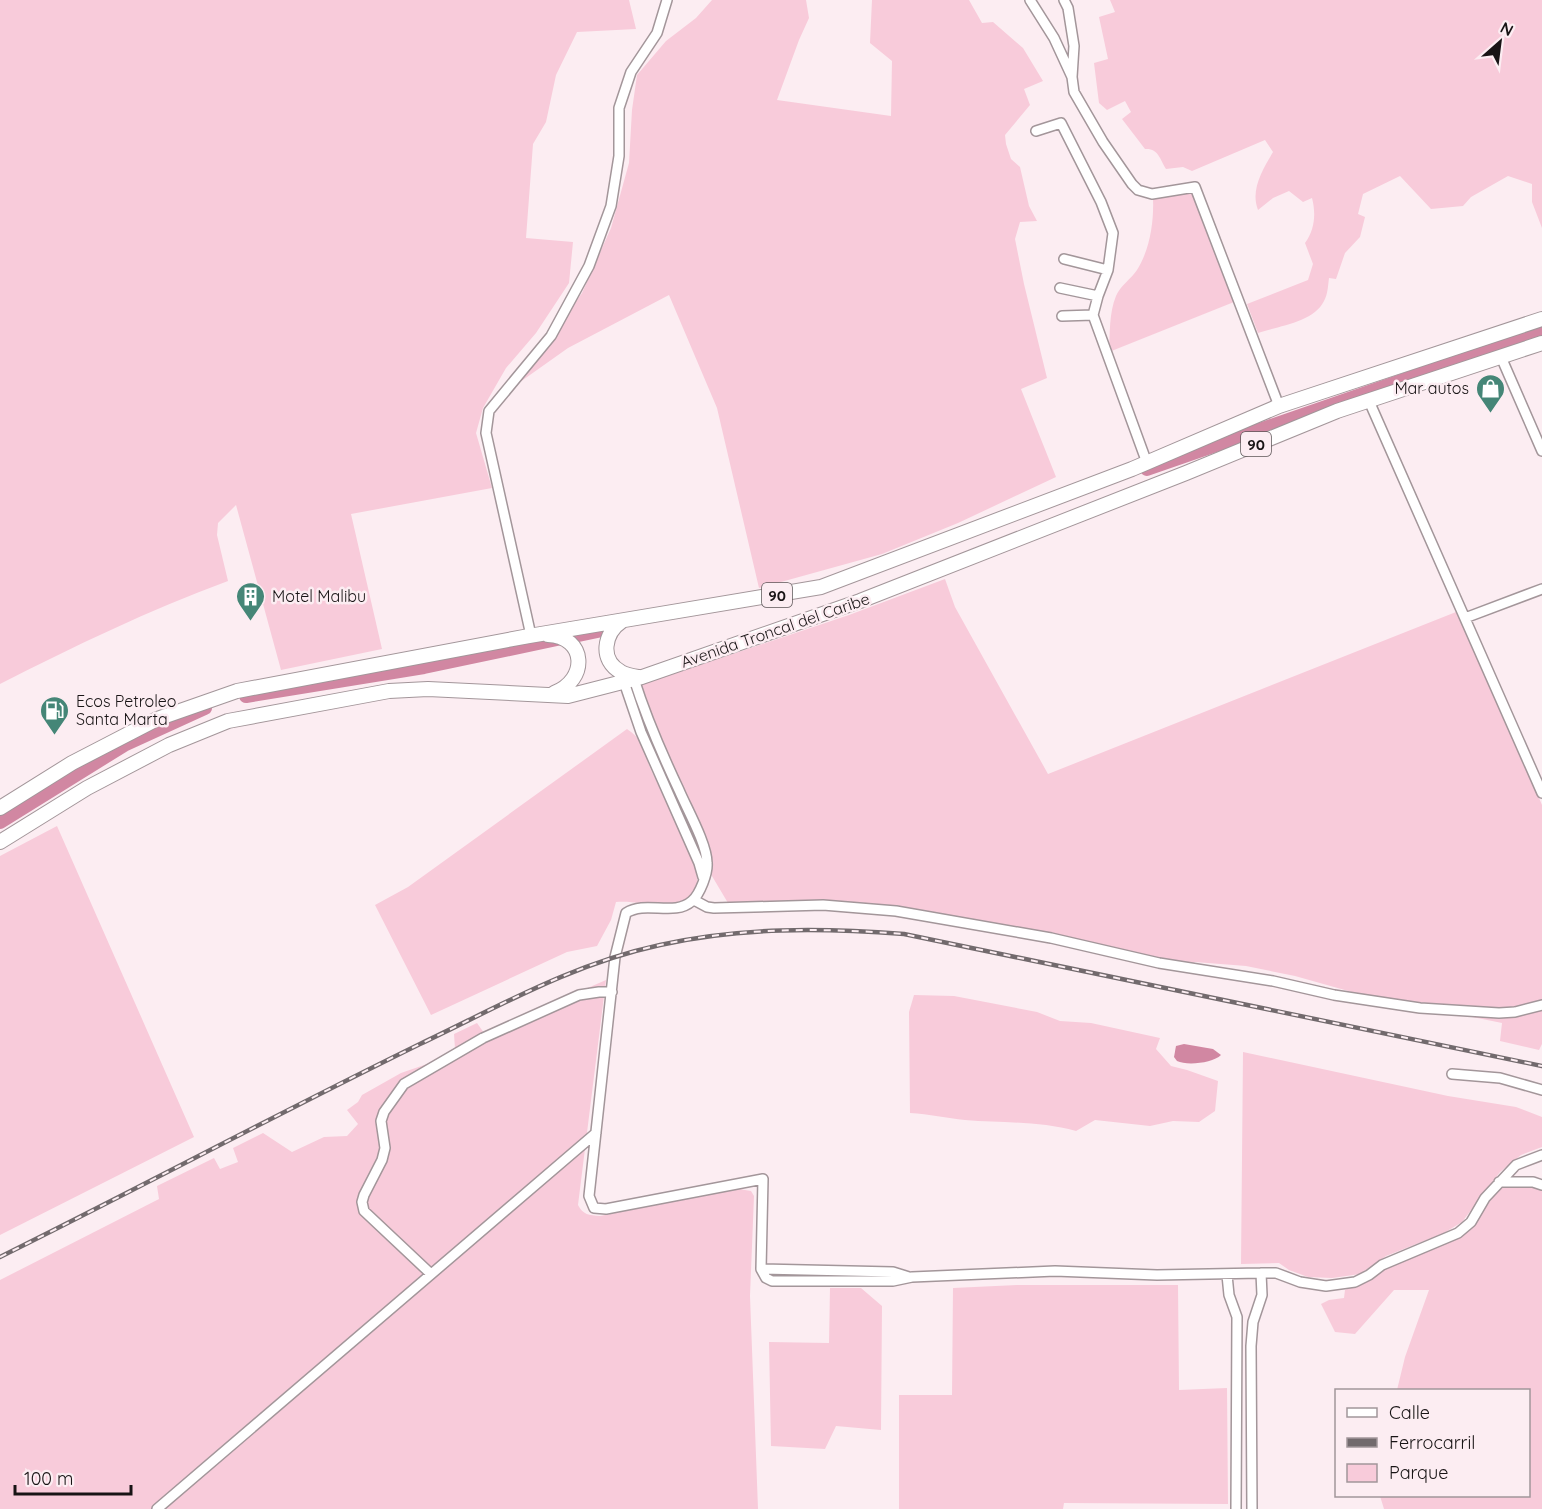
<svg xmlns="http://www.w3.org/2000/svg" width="1542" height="1509" font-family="Quicksand,sans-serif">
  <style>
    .green { fill: #f8cbda }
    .water { fill: #d187a2 }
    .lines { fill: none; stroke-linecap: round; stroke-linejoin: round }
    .river { stroke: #d187a2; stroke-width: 14 }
    .minor-casing { stroke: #a3969a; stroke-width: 12 }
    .highway-casing { stroke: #a3969a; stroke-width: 16 }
    .minor { stroke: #fff; stroke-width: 9 }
    .highway { stroke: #fff; stroke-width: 14 }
    .rail-casing { stroke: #726a6d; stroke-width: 4.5 }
    .rail { stroke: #fcedf2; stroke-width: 2; stroke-dasharray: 7; stroke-linecap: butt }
    .labels { text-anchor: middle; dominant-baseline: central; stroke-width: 5; stroke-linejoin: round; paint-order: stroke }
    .shield { fill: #fcedf2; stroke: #5c5557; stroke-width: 1.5 }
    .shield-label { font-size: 15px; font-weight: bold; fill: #181415 }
    .poi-label { font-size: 16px; fill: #181415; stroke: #fcedf2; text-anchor: start }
    .street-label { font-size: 16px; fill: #181415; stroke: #fcedf2 }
  </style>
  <rect width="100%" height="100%" fill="#fcedf2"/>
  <path class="green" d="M0,0H629L636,29L577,32L556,75L546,122L533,144L526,238L573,242L569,283L536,333L506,368L483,408L476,433L492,488L351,514L382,649L281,670L236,505L218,523L217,535L228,581C149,610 75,646 0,684Z
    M712,0H806L809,18L799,40L777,100L891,116L892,61L870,43L872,0H969L982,23L993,22L1023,48L1043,81L1024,89L1030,105L1005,135L1006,144L1011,159L1020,167L1029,206L1037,221L1020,222L1015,239L1024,284L1047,378L1021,389L1056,477L958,523L882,554L759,588L717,408L669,295L568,348L513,387L582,293L611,228L629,163L632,110L637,75L666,41L696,18Z
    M1110,0H1542V228L1532,202V184L1508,176L1471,197L1463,206L1431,209L1400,176L1363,194L1358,214L1365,217L1360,237L1345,253L1336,279L1329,278C1328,285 1328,294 1324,301C1314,322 1279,326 1258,333L1247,304L1308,280L1313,264L1305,243C1315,230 1316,213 1312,198L1303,202L1289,191L1273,198L1258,210C1250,190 1263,169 1273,152L1265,140L1192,171L1183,167L1166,169C1160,159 1158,148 1145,149L1122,119L1131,112L1125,101L1107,110L1099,103L1094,63L1108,59L1099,17L1115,12Z
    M1198,190L1239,300L1109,352C1110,333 1109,313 1116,296C1120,286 1131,279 1137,270C1150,249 1154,222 1153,198Z
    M945,579L955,607L1048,774L1456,612L1462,619L1542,805V1044L1539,1050L1500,1041L1502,1023L1359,994L1295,976L1246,966L1195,962L1191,965L1097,944L927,912L867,903H728L706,866L652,747L640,685L849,615Z
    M627,729C631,732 638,737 640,742C645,750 647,762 652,772C662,793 700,862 697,882C696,888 691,897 685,900C666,910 637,900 616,902L611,920L597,946L567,952L431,1015L375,905L408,887Z
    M57,826L194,1137L0,1235V856Z
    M606,980L578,1205C583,1215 589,1215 600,1216L739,1189L751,1191L754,1196L750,1296L758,1509H0V1280L159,1199L157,1186L214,1158L220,1169L238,1162L233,1148L263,1133L292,1152L324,1137L347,1136L358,1124L347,1110L358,1102L362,1095L401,1073L427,1064L455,1049L454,1034L477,1023L484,1033Z
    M914,995L954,996L1037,1012L1060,1021L1091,1023L1160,1038L1156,1049L1171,1066L1187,1070L1218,1081L1215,1111L1199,1122L1173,1121L1150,1126L1095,1120L1076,1131C1040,1121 1002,1123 965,1120C947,1118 929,1114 910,1113L909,1012Z
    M1243,1052L1448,1096L1516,1107L1542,1117V1147L1521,1155L1500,1172L1462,1222L1444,1233L1386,1256L1360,1274L1332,1278L1308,1277L1289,1270L1279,1263L1241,1264Z
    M1504,1185L1536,1187L1542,1189V1509H1384L1380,1496H1528V1390H1397L1405,1357L1429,1290H1394L1355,1334L1335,1332L1321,1304L1329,1300L1344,1298L1345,1290L1363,1282L1383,1269L1448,1243L1469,1231L1499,1188Z
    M1017,1285H1178L1179,1390L1227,1388L1228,1504L1064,1503L1063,1509H899V1395H952L953,1288Z
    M830,1288H861L882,1306L881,1430L836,1426L825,1449L771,1446L769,1342L829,1343Z"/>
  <path class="water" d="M1184,1044L1213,1049L1221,1055C1213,1063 1187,1066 1177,1061L1174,1057L1176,1046Z"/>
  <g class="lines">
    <path class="river" d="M1147,469L1542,332
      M569,637L607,629
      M246,696L424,667L557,639
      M0,822L124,745L205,708"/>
    <defs>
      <path id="minor" d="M1030,0L1054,38L1072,77
        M1064,0L1068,8L1074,46L1072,77L1074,92L1103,142L1132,184L1138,190L1152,194L1195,187L1279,406
        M1036,131L1061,123L1101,202L1113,233L1108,270L1064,259
        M1108,270L1098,296L1093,315L1147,463
        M1060,288L1098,296
        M1062,316L1093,315
        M1501,357L1542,451
        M1369,401L1542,793
        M1465,618L1542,589
        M529,636L530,631L486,433L489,411L551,336L589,266L611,206L619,156V108L631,72L657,33L667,0
        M634,679C646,717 662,754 679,790C687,809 707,844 707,863C708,873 700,894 692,901C674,917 646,900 626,913L615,957L589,1196L594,1208L606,1209L763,1179L761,1269L766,1278L772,1281H893L912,1277L1055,1271L1157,1275L1261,1273H1276L1300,1282L1326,1286L1355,1282L1369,1275L1382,1265L1458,1233L1471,1222L1485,1198L1516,1165L1542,1155
        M624,682L641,732L699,863L703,877
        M694,900L707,907L714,908L823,905L896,911L1051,938L1159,963L1273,981L1334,995L1420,1008L1499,1013L1515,1012L1542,1005
        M1452,1074L1500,1078L1542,1090
        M1499,1182H1533L1542,1185
        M761,1269L893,1272L909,1277
        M431,1274L364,1211L362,1202L364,1195L382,1160L385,1148L381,1121L384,1112L404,1084L483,1038L579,995L599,992H612
        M1227,1275L1229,1295L1237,1317L1236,1509
        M157,1509L596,1133
        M1252,1509L1251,1346L1253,1322L1262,1295L1261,1273"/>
      <path id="highway" d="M622,621C604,633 599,660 621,672C626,675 633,676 639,677
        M548,635C587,637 588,680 554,693
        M0,808L72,763L157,719L237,691L529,636L821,587L1132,469L1279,406L1542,319
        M0,842L87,788L169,745L228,721L389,691L428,689L568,696L642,677L860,601L1186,473L1337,411L1542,343"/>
    </defs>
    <use href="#minor" class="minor-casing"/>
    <use href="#highway" class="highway-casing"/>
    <use href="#minor" class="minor"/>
    <use href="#highway" class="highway"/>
    <defs>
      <path id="rail" d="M0,1257C141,1187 279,1113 420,1044C500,1006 572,964 660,945C741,927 822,928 904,934L1542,1066"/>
    </defs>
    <use href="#rail" class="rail-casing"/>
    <use href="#rail" class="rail"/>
  </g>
  <defs>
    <symbol id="shop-pin" viewBox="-11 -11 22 30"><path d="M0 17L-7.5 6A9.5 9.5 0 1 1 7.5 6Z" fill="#458677" stroke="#fcedf2"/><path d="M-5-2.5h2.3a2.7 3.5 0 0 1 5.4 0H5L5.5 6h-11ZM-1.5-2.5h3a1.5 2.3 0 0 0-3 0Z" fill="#fff"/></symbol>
    <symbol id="building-pin" viewBox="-11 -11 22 30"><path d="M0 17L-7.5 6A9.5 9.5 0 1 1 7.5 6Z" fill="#458677" stroke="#fcedf2"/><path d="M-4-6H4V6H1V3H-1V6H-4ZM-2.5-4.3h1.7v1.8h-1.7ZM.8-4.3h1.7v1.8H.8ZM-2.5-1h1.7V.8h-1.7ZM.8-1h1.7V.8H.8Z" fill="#fff"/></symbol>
    <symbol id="fuel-pin" viewBox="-11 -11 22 30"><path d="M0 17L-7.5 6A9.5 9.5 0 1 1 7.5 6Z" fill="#458677" stroke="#fcedf2"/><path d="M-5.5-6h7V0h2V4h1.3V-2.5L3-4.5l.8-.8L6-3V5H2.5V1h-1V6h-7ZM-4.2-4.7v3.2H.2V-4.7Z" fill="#fff"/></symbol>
  </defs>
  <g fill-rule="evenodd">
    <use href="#shop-pin" x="1474" y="372" width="33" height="45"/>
    <use href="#building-pin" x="234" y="580" width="33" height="45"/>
    <use href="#fuel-pin" x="38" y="694" width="33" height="45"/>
  </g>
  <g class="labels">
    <g class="shield">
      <rect x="1241" y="432" width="30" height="24" rx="4.5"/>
      <rect x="762" y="583" width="30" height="24" rx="4.5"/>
    </g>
    <g class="shield-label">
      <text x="1256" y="444">90</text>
      <text x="777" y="595">90</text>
    </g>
    <g class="poi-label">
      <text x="1469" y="388" text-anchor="end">Mar autos</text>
      <text x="272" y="596">Motel Malibu</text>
      <text x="76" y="701">Ecos Petroleo<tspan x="76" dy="18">Santa Marta</tspan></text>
    </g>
    <g class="street-label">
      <text transform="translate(775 630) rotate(-19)">Avenida Troncal del Caribe</text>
    </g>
  </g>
  <rect x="1335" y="1389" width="195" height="108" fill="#fcedf2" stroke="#a1969a" stroke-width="1.5"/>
  <rect x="1347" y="1408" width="30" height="9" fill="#ffffff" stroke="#a1969a" stroke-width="1.5"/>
  <text x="1389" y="1419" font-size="18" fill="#181415">Calle</text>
  <rect x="1347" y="1438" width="30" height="9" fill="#726a6d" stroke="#a1969a" stroke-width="1.5"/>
  <text x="1389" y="1449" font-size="18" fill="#181415">Ferrocarril</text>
  <rect x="1347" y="1464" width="30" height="18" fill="#f8cbda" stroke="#a1969a" stroke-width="1.5"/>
  <text x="1389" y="1479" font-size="18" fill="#181415">Parque</text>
  <g transform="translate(1500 42) rotate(28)" stroke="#fcedf2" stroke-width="4.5" paint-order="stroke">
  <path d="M0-4.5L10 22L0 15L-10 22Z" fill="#181415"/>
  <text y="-9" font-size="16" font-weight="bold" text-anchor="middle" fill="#181415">N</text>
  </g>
  <path d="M15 1485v9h116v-9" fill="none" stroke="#181415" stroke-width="3"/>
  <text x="24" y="1485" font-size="18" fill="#181415" stroke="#fcedf2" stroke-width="4.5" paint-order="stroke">100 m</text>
</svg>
